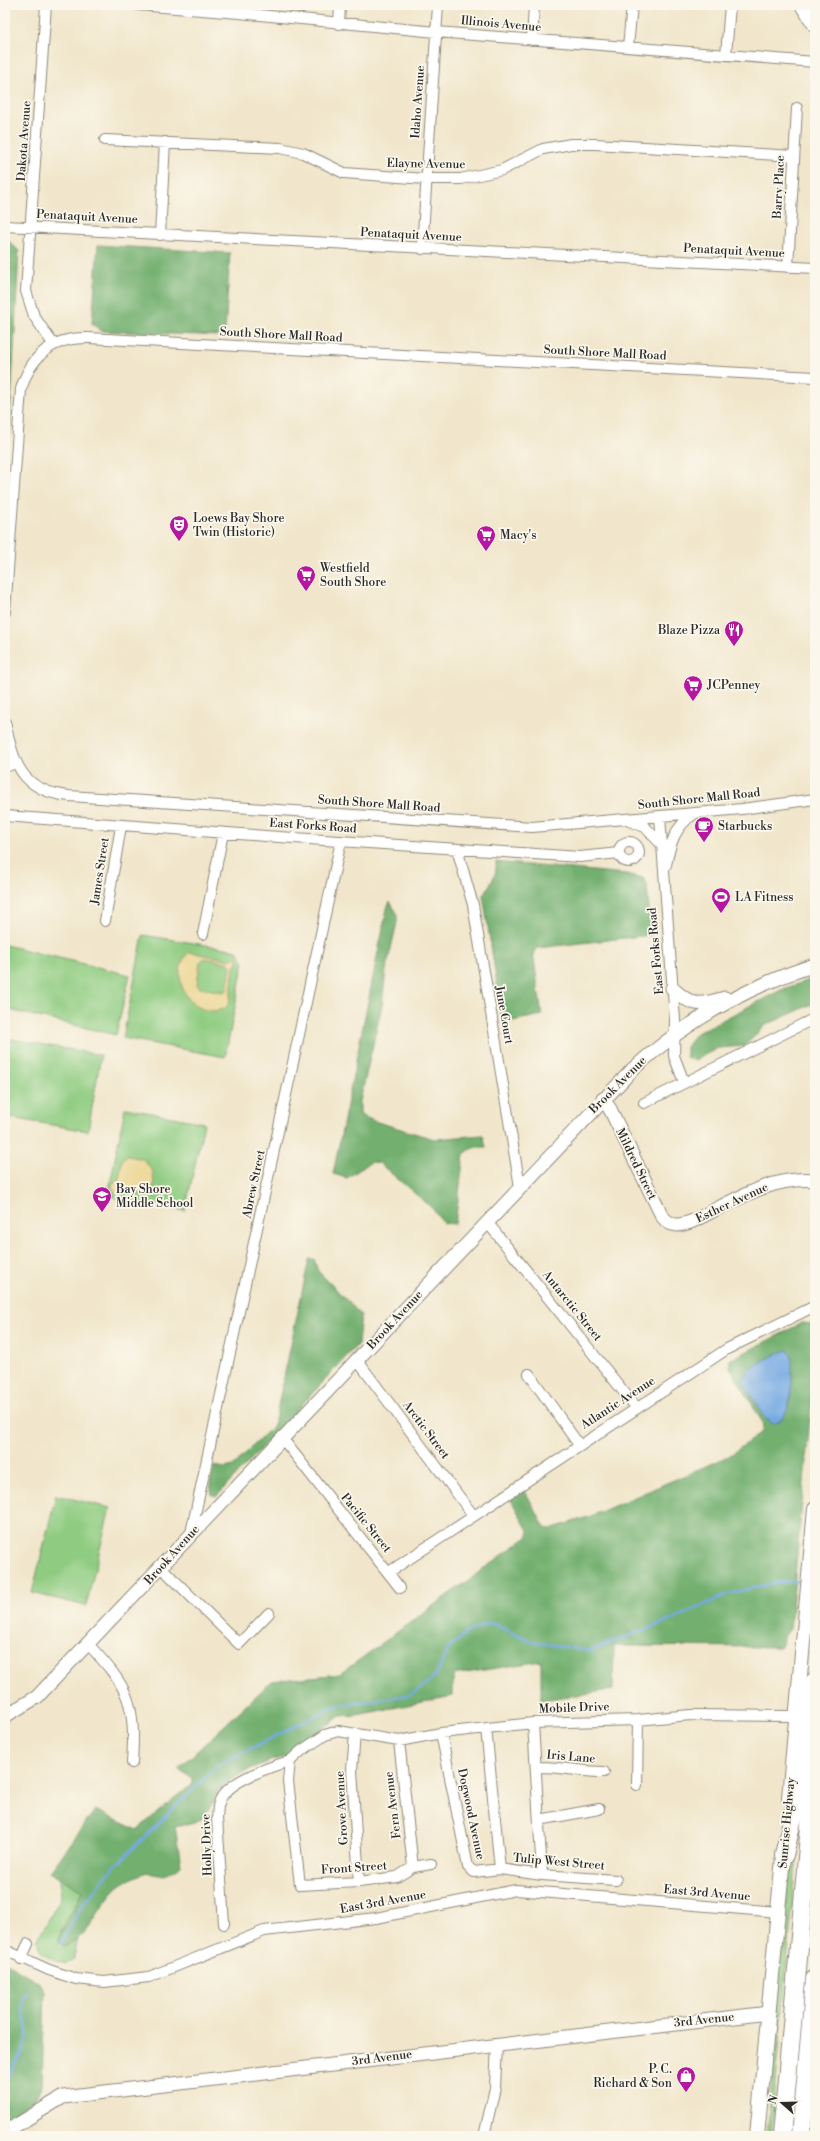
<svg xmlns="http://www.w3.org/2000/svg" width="820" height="2141" font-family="'Libre Bodoni',serif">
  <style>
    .green { fill: #8fcc81; stroke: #5d7c56 }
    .forest { fill: #73b06f; stroke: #4f6e4d }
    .sand { fill: #eeda9e; stroke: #8c8264; fill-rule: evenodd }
    .water { fill: #76aae3; stroke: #506a87 }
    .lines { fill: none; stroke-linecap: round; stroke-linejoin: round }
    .stream { stroke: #76aae3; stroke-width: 2.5 }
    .minor-casing { stroke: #8e887b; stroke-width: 12 }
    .tertiary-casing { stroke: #8e887b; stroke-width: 15 }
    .secondary-casing { stroke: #8e887b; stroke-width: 16 }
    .motorway-casing { stroke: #8e887b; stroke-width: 20 }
    .minor { stroke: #fff; stroke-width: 10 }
    .tertiary { stroke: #fff; stroke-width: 13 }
    .secondary { stroke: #fff; stroke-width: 14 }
    .motorway { stroke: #fff; stroke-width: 18 }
    .labels { text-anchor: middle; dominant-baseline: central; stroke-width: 3.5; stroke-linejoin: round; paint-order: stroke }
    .street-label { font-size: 12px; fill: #2b2b2b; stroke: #fbf7ec }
    .poi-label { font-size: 12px; fill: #2b2b2b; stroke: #fbf7ec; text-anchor: start }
  </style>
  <rect width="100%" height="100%" fill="#fbf7ec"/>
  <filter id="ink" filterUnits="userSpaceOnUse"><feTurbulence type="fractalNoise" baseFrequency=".025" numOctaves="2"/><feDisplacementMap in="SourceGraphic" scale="8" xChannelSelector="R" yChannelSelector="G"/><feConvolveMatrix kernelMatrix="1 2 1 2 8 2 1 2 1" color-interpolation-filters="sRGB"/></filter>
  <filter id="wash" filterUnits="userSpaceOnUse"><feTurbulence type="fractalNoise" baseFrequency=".012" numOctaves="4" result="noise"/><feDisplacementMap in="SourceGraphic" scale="16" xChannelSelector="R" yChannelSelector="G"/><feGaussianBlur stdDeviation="0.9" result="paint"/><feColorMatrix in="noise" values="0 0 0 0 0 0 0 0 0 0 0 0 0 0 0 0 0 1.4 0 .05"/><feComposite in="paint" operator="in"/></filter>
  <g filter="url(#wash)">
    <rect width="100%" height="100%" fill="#f1e6cb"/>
    <path class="green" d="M143,935L237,950L244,962L225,1057L123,1038Z
      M5,945L130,975L116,1035L5,1009Z
      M5,1038L101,1055L88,1131L5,1117Z
      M125,1108L204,1123L185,1211L114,1197L109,1189Z
      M56,1495L110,1508L86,1606L32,1593Z
      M798,1844L771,2136H767L787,1890L795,1846Z
      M60,1877L83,1891L61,1932L73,1943L78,1939L73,1961L66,1964C50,1958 42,1959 37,1941L61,1897Z"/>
    <path class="forest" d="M5,240H8L19,251L10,423L5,463Z
      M98,245L230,253L225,332L220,336L102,331L92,324Z
      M496,862L626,874L643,878L647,885L651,935L538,948L533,953L542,1015L503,1023L483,895C490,884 498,875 496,862Z
      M390,902L397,913V922L386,970L382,1005L360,1101V1115L374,1121L434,1139L483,1135L486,1147H474L464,1154L455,1224L443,1223L432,1208L379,1163L371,1162L347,1178L333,1174L387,908Z
      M811,979L815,981V999L812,1004L766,1025L744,1046L718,1048L695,1060L686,1057V1047L695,1034L781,990Z
      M309,1259H314L318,1271L361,1315L358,1344L217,1496L212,1495L210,1483L214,1466L225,1468L233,1466L271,1428L275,1420Z
      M802,1323L815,1324V1366L790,1629L785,1635L781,1647L614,1646L613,1690L541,1700V1661L453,1675V1696L357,1715L340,1716L285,1757C264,1761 224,1778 214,1798C210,1804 210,1812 204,1817C198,1823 183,1824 175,1826L181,1865C169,1875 162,1878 147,1872C138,1876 126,1880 119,1886C98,1904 92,1937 64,1946L59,1941L61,1932L83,1891L50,1872L95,1810L137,1830L191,1784L193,1779L178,1769L272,1681L340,1674L527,1537L529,1532L510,1498L524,1489L545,1528L550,1529L591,1516L729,1456L762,1432L763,1423L730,1367V1360Z
      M5,1962L39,1982L45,1991L42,2086L35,2099L5,2121Z"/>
    <path class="sand" d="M189,952L229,960L235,957L238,958V964L234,966L230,1000L227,1007C195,1025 164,977 189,952ZM205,958L229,963L231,967L227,990L224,992L200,988L197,985L200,962Z
      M128,1156L143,1159L153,1172L154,1185L147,1195L123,1191L121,1195L116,1193L112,1187L113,1182H118L123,1158Z"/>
    <path class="water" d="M788,1350L791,1354L792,1361C791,1380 795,1418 773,1424L767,1420L743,1382C743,1368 775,1354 788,1350Z"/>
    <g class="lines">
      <path class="stream" d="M5,444H7
        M61,1943L83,1904L113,1868L218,1765L335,1706L410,1695L427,1684L438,1672L447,1650L469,1631L491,1623L535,1642L589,1651L666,1622L728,1594L777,1582L800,1581
        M5,2081C12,2068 26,2050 27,2035C27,2018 18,2008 27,1992"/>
    </g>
  </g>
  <g filter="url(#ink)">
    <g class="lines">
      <defs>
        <path id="minor" d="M46,5L26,291L34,316L53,344
          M138,5L239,13L436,32L815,62
          M339,24L340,5
          M532,40L534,5
          M628,47L632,5
          M726,55L730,5
          M105,140L280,148L303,153L344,173L426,179H461L502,170L543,149L571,144H595L794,156
          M5,226L815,268
          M160,235L165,142
          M422,249L438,5
          M788,267L797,108
          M5,612L21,389C31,356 52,337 88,338L815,377
          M5,722C14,764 21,791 69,796L532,827L742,809L815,799
          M5,767L15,763
          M5,816L279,837L580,857L619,853
          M660,817L675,1020L674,1056L684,1082
          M629,821L645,827L661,844
          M619 852a10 10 0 1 1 20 0a10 10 0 1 1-20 0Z
          M457,849L473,905L520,1187
          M666,865C670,844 675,826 694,814
          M105,921L121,826
          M203,934L223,833
          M644,1103L815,1018
          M487,1222L636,1407
          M357,1360L473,1515
          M529,1374L579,1445
          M282,1438L400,1588
          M191,1533L341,841
          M161,1567L239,1644L269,1613
          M389,1572L727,1349L815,1306
          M88,1644C129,1688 136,1702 132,1763
          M533,1723L542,1875
          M486,1728L500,1869
          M441,1733L468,1867L474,1872L500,1869L542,1875L616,1880
          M355,1734L352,1770L359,1882
          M399,1741L413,1867
          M536,1767C559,1766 581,1772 604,1772
          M637,1785L638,1720
          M539,1820L599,1809
          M431,1864L413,1867L397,1877L359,1882L300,1885L288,1781L290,1761L301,1751L325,1735L338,1731L399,1741L441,1733L533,1723L638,1720L690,1715L796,1716
          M224,1924L217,1818C218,1813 217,1807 219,1803C224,1782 272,1766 290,1761
          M5,1950L49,1970L76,1979L104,1982L149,1977L264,1931L376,1918L516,1890L778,1912
          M21,1959L28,1944
          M484,2136L495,2088L497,2044"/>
        <path id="tertiary" d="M672,988C693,1007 698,1006 725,998
          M603,1099L610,1109L662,1216C671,1228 680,1226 693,1221C732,1202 770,1176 815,1180
          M5,1716L37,1697L634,1068C686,1022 748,986 815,965
          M5,2132L63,2097L769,2013"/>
        <path id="secondary" d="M802,5L815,25
          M789,1798L815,1509
          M757,2136L784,1846"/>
        <path id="motorway" d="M784,1855L795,1808L815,1681
          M782,2136L815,1769
          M801,2136L815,1979"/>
      </defs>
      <use href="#minor" class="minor-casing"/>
      <use href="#tertiary" class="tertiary-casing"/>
      <use href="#secondary" class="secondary-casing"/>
      <use href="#motorway" class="motorway-casing"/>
      <use href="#minor" class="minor"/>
      <use href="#tertiary" class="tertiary"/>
      <use href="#secondary" class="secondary"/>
      <use href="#motorway" class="motorway"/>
    </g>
  </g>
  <defs>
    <symbol id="theatre-pin" viewBox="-11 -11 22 30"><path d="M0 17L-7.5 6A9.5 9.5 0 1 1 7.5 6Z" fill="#b5179e" stroke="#fbf7ec"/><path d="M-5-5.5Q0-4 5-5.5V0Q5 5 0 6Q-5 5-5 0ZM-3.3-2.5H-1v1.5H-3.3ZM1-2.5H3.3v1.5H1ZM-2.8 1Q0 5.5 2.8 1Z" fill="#fff"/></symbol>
    <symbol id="supermarket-pin" viewBox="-11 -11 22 30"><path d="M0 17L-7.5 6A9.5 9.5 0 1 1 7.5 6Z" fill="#b5179e" stroke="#fbf7ec"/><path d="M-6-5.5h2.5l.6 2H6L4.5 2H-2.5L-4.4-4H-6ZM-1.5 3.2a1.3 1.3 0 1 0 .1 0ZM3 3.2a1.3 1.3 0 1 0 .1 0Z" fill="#fff"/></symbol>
    <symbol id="restaurant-pin" viewBox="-11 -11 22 30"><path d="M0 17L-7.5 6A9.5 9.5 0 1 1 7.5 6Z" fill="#b5179e" stroke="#fbf7ec"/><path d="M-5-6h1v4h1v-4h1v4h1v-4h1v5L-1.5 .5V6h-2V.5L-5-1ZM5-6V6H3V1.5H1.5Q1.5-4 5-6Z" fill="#fff"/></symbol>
    <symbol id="cafe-pin" viewBox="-11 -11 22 30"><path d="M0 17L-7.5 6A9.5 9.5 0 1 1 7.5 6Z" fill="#b5179e" stroke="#fbf7ec"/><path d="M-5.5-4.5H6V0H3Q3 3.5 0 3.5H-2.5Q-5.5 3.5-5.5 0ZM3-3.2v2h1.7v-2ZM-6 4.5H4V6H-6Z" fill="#fff"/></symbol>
    <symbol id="stadium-pin" viewBox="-11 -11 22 30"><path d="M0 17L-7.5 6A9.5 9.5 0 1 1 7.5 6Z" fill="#b5179e" stroke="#fbf7ec"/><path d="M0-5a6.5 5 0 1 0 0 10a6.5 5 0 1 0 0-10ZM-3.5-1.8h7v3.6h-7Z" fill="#fff"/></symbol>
    <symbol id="school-pin" viewBox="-11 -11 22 30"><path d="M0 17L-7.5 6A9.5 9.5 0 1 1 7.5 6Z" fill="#b5179e" stroke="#fbf7ec"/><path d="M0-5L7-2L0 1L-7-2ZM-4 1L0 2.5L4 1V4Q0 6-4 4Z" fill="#fff"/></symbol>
    <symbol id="shop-pin" viewBox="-11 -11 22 30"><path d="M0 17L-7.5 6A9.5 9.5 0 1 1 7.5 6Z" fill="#b5179e" stroke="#fbf7ec"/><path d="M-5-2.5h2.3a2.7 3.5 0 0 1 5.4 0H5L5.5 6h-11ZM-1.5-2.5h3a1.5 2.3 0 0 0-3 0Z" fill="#fff"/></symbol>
  </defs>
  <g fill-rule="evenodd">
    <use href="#theatre-pin" x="168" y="514" width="22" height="30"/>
    <use href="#supermarket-pin" x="475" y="524" width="22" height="30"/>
    <use href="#supermarket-pin" x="295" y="564" width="22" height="30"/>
    <use href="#restaurant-pin" x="723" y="619" width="22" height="30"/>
    <use href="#supermarket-pin" x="682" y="674" width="22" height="30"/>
    <use href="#cafe-pin" x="693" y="815" width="22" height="30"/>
    <use href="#stadium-pin" x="710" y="886" width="22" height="30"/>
    <use href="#school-pin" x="91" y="1185" width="22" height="30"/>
    <use href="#shop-pin" x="675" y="2065" width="22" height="30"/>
  </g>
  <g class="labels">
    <g class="street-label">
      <text transform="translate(501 24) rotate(5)">Illinois Avenue</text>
      <text transform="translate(418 102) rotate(-86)">Idaho Avenue</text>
      <text transform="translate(24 141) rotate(-86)">Dakota Avenue</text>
      <text transform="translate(426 164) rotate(1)">Elayne Avenue</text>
      <text transform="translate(779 187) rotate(-87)">Barry Place</text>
      <text transform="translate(87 217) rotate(3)">Penataquit Avenue</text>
      <text transform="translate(411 235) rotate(3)">Penataquit Avenue</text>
      <text transform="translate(734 251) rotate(3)">Penataquit Avenue</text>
      <text transform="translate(281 335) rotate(3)">South Shore Mall Road</text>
      <text transform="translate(605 353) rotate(3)">South Shore Mall Road</text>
      <text transform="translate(699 799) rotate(-6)">South Shore Mall Road</text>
      <text transform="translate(379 804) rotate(4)">South Shore Mall Road</text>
      <text transform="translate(313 826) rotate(4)">East Forks Road</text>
      <text transform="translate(100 871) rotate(-81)">James Street</text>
      <text transform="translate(656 951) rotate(-95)">East Forks Road</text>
      <text transform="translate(504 1015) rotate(80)">June Court</text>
      <text transform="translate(618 1085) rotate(-45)">Brook Avenue</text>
      <text transform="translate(636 1164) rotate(64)">Mildred Street</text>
      <text transform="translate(254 1184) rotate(-78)">Abrew Street</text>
      <text transform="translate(732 1203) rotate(-25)">Esther Avenue</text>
      <text transform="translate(572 1306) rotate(51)">Antarctic Street</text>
      <text transform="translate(395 1320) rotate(-47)">Brook Avenue</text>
      <text transform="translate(618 1403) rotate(-33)">Atlantic Avenue</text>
      <text transform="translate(426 1430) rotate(53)">Arctic Street</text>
      <text transform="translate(366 1523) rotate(51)">Pacific Street</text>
      <text transform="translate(172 1555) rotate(-48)">Brook Avenue</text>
      <text transform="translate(574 1708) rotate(-2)">Mobile Drive</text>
      <text transform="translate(571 1757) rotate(5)">Iris Lane</text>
      <text transform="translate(393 1805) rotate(-97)">Fern Avenue</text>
      <text transform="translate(342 1808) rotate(-93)">Grove Avenue</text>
      <text transform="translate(471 1814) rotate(78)">Dogwood Avenue</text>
      <text transform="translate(787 1823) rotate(-85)">Sunrise Highway</text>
      <text transform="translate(207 1845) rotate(-92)">Holly Drive</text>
      <text transform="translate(559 1862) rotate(5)">Tulip West Street</text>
      <text transform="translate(354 1868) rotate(-4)">Front Street</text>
      <text transform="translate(707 1893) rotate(5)">East 3rd Avenue</text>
      <text transform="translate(383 1902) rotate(-10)">East 3rd Avenue</text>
      <text transform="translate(704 2020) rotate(-6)">3rd Avenue</text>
      <text transform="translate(382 2058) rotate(-7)">3rd Avenue</text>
    </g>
    <g class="poi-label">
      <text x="193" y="518">Loews Bay Shore<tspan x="193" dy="14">Twin (Historic)</tspan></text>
      <text x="500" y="535">Macy's</text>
      <text x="320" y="568">Westfield<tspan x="320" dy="14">South Shore</tspan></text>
      <text x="720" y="630" text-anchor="end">Blaze Pizza</text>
      <text x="707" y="685">JCPenney</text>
      <text x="718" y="826">Starbucks</text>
      <text x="735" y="897">LA Fitness</text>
      <text x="116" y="1189">Bay Shore<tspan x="116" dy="14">Middle School</tspan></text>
      <text x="672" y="2069" text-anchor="end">P. C.<tspan x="672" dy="14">Richard &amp; Son</tspan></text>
    </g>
  </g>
  <rect width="820" height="2141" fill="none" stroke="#fbf7ec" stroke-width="20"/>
  <g transform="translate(782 2103) rotate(290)" stroke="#fbf7ec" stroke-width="3" paint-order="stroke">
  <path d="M0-3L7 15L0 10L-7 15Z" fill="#2b2b2b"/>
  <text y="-6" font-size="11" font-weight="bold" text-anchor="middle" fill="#2b2b2b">N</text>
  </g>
</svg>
